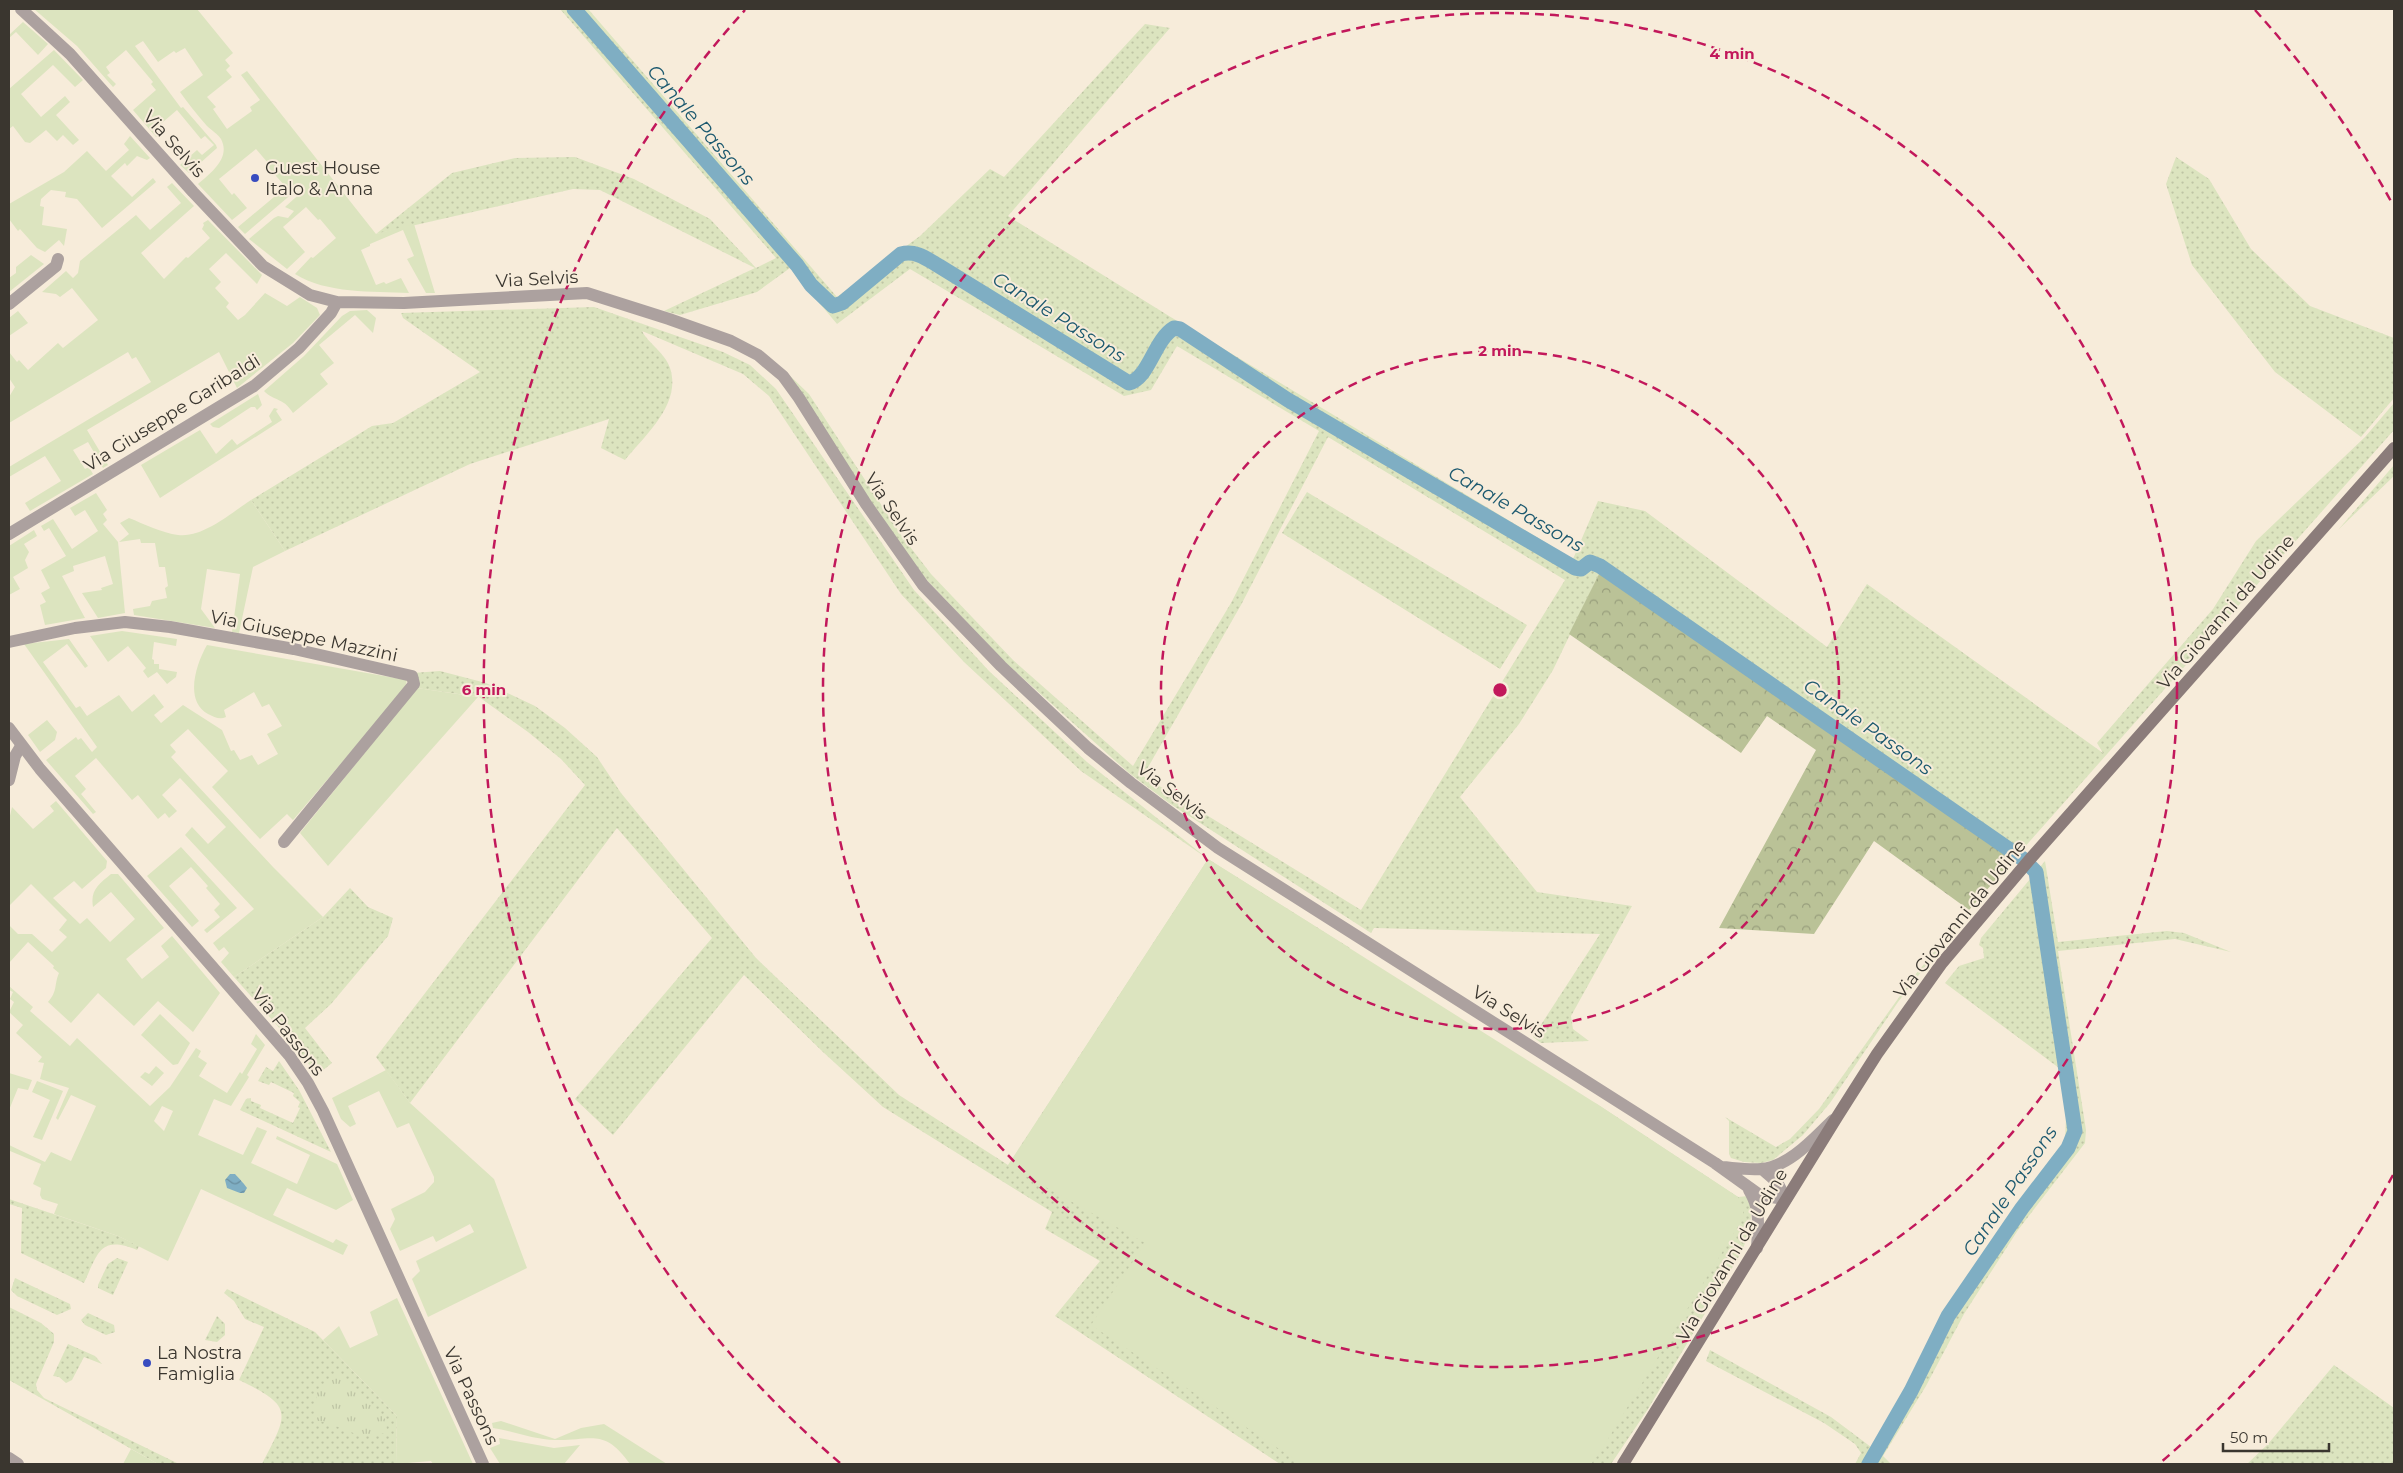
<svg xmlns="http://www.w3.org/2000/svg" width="2403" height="1473" font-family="Montserrat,sans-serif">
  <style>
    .grass { fill: url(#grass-dots); fill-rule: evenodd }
    .forest { fill: url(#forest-crowns) }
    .park { fill: url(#park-tufts) }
    .garden { fill: #dce4bf; fill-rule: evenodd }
    .water { fill: url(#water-waves) }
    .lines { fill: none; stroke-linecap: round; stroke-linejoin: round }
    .canal { stroke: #7faec3; stroke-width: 15 }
    .minor { stroke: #aca19f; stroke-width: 12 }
    .tertiary { stroke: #aca19f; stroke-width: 12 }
    .secondary { stroke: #8b7c7a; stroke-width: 12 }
    .ring { fill: none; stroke: #c2185b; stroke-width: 2.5; stroke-dasharray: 9 6 }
    .poi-dot { fill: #384cbf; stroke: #f7ecda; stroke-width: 2 }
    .labels { text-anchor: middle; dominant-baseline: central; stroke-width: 4; stroke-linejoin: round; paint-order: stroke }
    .street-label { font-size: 18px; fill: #3a362f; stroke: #f7ecda }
    .poi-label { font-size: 18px; fill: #3a362f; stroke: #f7ecda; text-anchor: start }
    .water-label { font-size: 19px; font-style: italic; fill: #1c596f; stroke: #f7ecda }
    .centre { fill: #c2185b; stroke: #f7ecda; stroke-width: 2.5 }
    .ring-label { font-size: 15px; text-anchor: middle; font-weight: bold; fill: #c2185b; stroke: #f7ecda; stroke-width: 4; stroke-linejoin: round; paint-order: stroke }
  </style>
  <defs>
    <pattern id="grass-dots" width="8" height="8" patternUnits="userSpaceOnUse" patternTransform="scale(1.25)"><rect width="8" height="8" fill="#dce4bf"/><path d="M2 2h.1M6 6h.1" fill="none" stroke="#bec4a4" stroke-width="1.8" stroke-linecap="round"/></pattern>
    <pattern id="forest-crowns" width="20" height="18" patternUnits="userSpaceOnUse" patternTransform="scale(1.25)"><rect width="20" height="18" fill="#bac297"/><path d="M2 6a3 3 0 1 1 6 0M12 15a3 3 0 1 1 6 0" fill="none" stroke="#989e7c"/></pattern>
    <pattern id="park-tufts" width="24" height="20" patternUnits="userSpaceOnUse" patternTransform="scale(1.25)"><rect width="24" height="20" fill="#dce4bf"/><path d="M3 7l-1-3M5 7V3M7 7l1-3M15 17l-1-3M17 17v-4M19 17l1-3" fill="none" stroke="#bec4a4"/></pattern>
    <pattern id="water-waves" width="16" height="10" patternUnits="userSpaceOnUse" patternTransform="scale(1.25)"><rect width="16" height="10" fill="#7faec3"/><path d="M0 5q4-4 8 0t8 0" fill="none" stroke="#698e9f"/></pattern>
  </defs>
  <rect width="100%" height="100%" fill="#f7ecda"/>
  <path class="grass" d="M560,9H590L589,10L837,297L920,236L990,169L1004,177L1145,24L1170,28L1008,216L1169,316L1573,559L1598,501L1645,511L1827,647L1867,584L2103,753L2097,743L2213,609L2256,541L2365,437L2394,403V430L2015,858L1600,572L1553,670L1519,724L1460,797L1537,892L1632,906L1571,1016L1573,1029L1589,1041L1541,1043L1533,1037L1600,934L1374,928L1371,933L1169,803L1129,773L1006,663L922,575L883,521L785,371L809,394L901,535L931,574L1013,660L1133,766L1231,603L1319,431L1177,346L1151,390L1124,396L910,269L837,324L790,268L757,292L680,315L664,311L755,268L600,190L573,189L376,234L452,173L515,158L575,157L634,179L710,219L756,268L776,258ZM1328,437L1565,580L1361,910L1143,776L1241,605Z
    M2176,157L2209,179L2251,249L2310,306L2394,338V398L2361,437L2275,372L2192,265L2166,184Z
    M594,307L723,352L750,365L776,389L914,590L989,671L1087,762L1208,859L1350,948L1328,986L1597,1104L1738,1197L1748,1196C1754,1218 1750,1233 1741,1253L1648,1409L1611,1464H1280L1055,1316L1100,1261L1045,1229L1052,1212L883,1107L823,1052L744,975L613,1135L575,1099L712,938L617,828L410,1103L376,1057L585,785L561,759L528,732L479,697L417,688L413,673L440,671L486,683L535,706L565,728L597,757L621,793L756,958L899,1095L1008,1165L1208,859L1081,771L964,662L901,594L769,396L743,374L642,331C648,343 666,354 670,368C682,404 645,435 625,460L601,448L609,419L470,464L285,551L251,500L372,426L393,423L480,372L403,318L401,313Z
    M2394,465V476L2338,530Z
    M1307,492L1527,625L1500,669L1282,533Z
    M2045,861L2058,942L2167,931L2184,933L2231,952L2175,939L2058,951L2086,1130L2085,1143L2018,1230L1964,1314L1926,1386L1883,1456L1891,1464H1855L1861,1453L1855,1444L1824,1423L1706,1361L1710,1350L1831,1417L1871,1447L1924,1355L1944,1314L2065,1140L2066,1117L2059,1068L1945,983L1959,966L1984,958L1983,948L1979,945L1981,938Z
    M350,888L368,907L393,918L388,936L331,1004L305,1028L332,1063L317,1075L290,1040L234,977L323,917Z
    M1969,910L1898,1002L1830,1103L1803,1135L1773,1160L1761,1163L1744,1162L1731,1158L1729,1154V1121L1725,1117L1776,1147L1790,1139L1819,1109L1915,975Z
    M279,1061L299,1090L331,1152L240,1110L246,1099L251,1098V1101L261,1105L260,1108L293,1123L300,1108L298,1107L300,1102L293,1096L294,1093L271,1082L269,1085L258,1081L266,1067L273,1071Z
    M9,1199L118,1236L139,1246L137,1250C100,1235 98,1253 84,1283L21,1253L22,1208L9,1204Z
    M117,1258L128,1262L113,1295L98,1288V1285L108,1264Z
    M15,1278L70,1304L71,1309L57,1315L17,1296L11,1290Z
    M227,1289L315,1332L397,1416L396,1464H262C288,1413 295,1407 239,1380L264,1327L245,1319L234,1301L224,1293Z
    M9,1307L41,1323L54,1334V1342L36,1384L37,1390L44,1398L179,1464H158L9,1380Z
    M88,1313L114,1325L115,1332L106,1335L85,1325L81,1320Z
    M217,1316L225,1324V1335L217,1342L205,1340Z
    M68,1344L95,1356L102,1364L84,1357L72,1380L66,1383L59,1377L53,1376Z
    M2334,1365L2394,1408V1464H2247L2268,1444Z"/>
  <path class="forest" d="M1600,572L2015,858L1969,910L1874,841L1814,934L1719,928L1816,750L1767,716L1741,753L1569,634Z"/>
  <path class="park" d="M339,1374L386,1420L387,1433L361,1436L328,1423L314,1420L317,1392Z"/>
  <path class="garden" d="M34,9H197L233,53L225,60L230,66L226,70L232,77L207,97L216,107L213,109L227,129L252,111L250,107L260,100L241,75L247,71L376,234L414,224L435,293H426L407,259L414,256L403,230L370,244V246L361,250L376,285L384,282L386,284L401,278L409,293C372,291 327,294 295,274L311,257L313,258L336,238L320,219L318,220L306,207L283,227L305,252L287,269L249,239L274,218L278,216L288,218L294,211L285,207L305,189L301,186L245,234L238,227L286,187L266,165L268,163L256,149L219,179L232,195L234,193L247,208L232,220L198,184C211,173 231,158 221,139C218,134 211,130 207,126C197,115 188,103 180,92L203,75L185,48L176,53L174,51L158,62L143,41L135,46L181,108L183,107L216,145L217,148L189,173L180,165L197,150L202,155L214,145L205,136L201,139L177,110L156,128L161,134L156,137L133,110L156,90L151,84L153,82L126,50L106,67L110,73L107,75L116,84L113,87L77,46Z
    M23,22L48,44L38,55L16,32L9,38V35Z
    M54,50L83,80L75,87L53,65L21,94L41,117L65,96L70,102L56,115L79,140L73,145L63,135L57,141L46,130L30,143L25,142L13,126L9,129V89Z
    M130,136L150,158L147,160L137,156L127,166L125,163L111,176L132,197L153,178L156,182L102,228L77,199L65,197L66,192L51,190L41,199L40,206L44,207L42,225L67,229L64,246L59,240L45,252L37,248L20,229L18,231L9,219V204L64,172L87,151L106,171L129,150L124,144Z
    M172,183L194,206L141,253L164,279L186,257L188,258L210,238L202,229L204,225L203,223L208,220L262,275L257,284L226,253L209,269L221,282L215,288L229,303L226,307L238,320L245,315L265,293L287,306L300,297L317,308L320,315L293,343L237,388L219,352L87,430L108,465L103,468L88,442L73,450L85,469L89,467L93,474L30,511L25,503L61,481L45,456L9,477V467L151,382L136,357L132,359L128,352L9,423V397L15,387L9,378V352L17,362L19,360L28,370L58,343L63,348L98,320L72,288L60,297L56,294L42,292L66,271L73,278L78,273L80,261L136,215L150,230L181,203L167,187Z
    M31,255L44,264L9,292V278L16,273V267Z
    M367,310L376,318L373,333L355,315L319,345L334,363L320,374L328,384L293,413C283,397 275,402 264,391L304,356L342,316L350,311Z
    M18,311L28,323L9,336V318Z
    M258,394L262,405L257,410L255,407H251L219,428L213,427L210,424Z
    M274,408L278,409L276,411L282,420L160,498L141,465L200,430L216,454L232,439L237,445L272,422L269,416Z
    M96,493L107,510L103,514L107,520L103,524L118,542L125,613L98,618L82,593L102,590L101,588L113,584L105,556L73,566L74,571L62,576L85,618L45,625L40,605L46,602L41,593L50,588L41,570L66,556L49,528L44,531L41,526L53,519L72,549L98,531L85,510L75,516L70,508Z
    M251,500L285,551L253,567L239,633L232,632L240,574L207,569L201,609L215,628L134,615L133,609L150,606L152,601L167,598L165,588L168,586L165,567H159L155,543H141L140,539L119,542L129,534L120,523L129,518C144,524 162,533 178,535C203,538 231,513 251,500Z
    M34,530L37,536L24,544L29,552L25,560L28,568L13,577L20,589L9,595V546Z
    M122,631L177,639L176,646L154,642L152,659L154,660V664H159V669L177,672L176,677L167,684L157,672L148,678L143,671L146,668L128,646L108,662L90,636Z
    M69,639L88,666L85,668L67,644L43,662L76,708L80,706L87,716L119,695L132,712L154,694L164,707L154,715L161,723L183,705L222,730L231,751L234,750L240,760L252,755L258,765L278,754L267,734L282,726L269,704L262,707L254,692L224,710L226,717C220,720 214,717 208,714C184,701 196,664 207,645L407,680L405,688L293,820L287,814L260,839L212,787L228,771L188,729L170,745L176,752L171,757L273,867L323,917L234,977L221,962L229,953L224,947L219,951L213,943L254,909L185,835L192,827L208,844L226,827L180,778L162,795L177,811L169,818L165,813L158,819L138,795L132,800L96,758L75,776L86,789L81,794L96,812L93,814L46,760L76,737L78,740L81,738L92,752L97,747L24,644Z
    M417,688L478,697L328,866L300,833Z
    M47,720L57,732L55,740L40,752L28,735Z
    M56,801L107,861L106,868L82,889L74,881L53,898L80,924L87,918L110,942L135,919L111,892L93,907C90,890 99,884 111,874H118L164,928L126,959L142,979L169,957L161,946L172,936L220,993L193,1032L158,1001L134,1026L98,993L71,1023L48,1002C58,991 54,984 59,973L53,968L54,966L28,942L9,963V925L18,934H32L52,952L67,937L59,930L67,920L31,884L9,906V820L12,807L33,829L54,811L50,806Z
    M181,847L237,908L207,933L204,930L220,917L214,910L220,904L206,888L208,886L191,867L169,886L199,921L192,927L147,876Z
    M1208,859L1597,1104L1738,1197L1743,1208V1218L1600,1452L1591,1464H1302L1091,1325L1145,1243L1008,1166Z
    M9,986L33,1007L30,1011L70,1046L77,1038L150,1106L170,1087L196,1048L201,1051L198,1057L207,1063L199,1076L227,1093L240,1072L242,1074L257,1049L251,1044L256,1034L265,1045L247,1075L249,1077L231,1106L214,1099L198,1135L243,1155L257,1127L267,1131L251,1163L297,1184L310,1155L276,1139L277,1136L337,1164L353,1200L336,1210L287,1188L273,1215L333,1243L336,1239L348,1245L343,1255L201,1189L168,1261L118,1236L54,1214L58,1204L42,1199L40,1195L41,1188L33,1184L41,1164L10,1151L9,1152V1145L45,1162L51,1152L71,1161L96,1106L71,1095L58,1120L56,1118L69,1088L40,1079L44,1063L38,1062L42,1057L16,1033L23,1025L9,1012L14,1002L10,999L13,992L9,990ZM162,1106L173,1111L164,1131L154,1121Z
    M160,1014L190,1043L178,1064L173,1065L141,1035Z
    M156,1066L164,1073L152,1086L140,1077L145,1072L149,1074Z
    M386,1070L410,1103L494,1179L527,1268L428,1317L412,1279L420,1271L416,1261L474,1232L470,1224L436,1242L433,1236L400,1251L390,1229L395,1219L391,1209L425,1192L434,1182V1177L409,1123L397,1128L379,1091L348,1106L356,1124L350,1127L341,1119L332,1098Z
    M9,1073L32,1080L28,1090L18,1088L9,1110Z
    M37,1081L63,1091L42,1140L33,1137L50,1100L32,1092Z
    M397,1298L473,1464H433L431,1461L396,1464L397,1416L323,1340L339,1326L350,1348L378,1335L370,1312Z
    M501,1421L555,1439L581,1428L604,1424L667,1464H630C604,1427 591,1441 555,1440C535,1440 513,1431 493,1428L492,1423Z
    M499,1438L554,1448L580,1445L564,1464H500L490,1448L500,1444Z
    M131,1449L158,1464H123Z"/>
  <path class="water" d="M230,1174H235C238,1177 246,1186 247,1188L244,1193H240L227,1188L225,1180Z"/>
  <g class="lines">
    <path class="canal" d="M574,9L797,265L811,285L833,306L842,303L901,254C916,250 927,259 939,266L1129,383C1149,378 1154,340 1174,328L1180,329L1288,400L1575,568L1581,569L1590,562L1600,566L2023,859L2036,872L2075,1131L2068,1148L2022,1208L1948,1316L1911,1391L1869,1464"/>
    <path class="minor" d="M21,9L70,54L193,192L263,266L310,295L337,302L404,303L587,293L669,319L731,341L758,355L783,376L799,398L866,504L923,585L1001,666L1088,748L1131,783L1218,848L1715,1163L1761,1196L1786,1199
      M9,304L56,266L58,259
      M9,534L254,386L299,348L331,313L337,302
      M9,642L75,628L125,622L170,627L294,649L412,676L414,684L284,842
      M9,780L15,756L21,746
      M1722,1167C1735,1168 1748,1170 1761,1169C1789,1167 1814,1138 1833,1120
      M1762,1169L1777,1182L1786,1199
      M1749,1190C1761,1209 1758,1226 1757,1248"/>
    <path class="tertiary" d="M9,728L40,769L263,1025L289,1055L308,1083L323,1111L483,1464
      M9,1458L18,1464"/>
    <path class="secondary" d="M1623,1464L1837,1117L1877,1054L1942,963L2031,858L2394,448"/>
  </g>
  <g class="ring">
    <circle cx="1500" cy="690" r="339"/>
    <circle cx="1500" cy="690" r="677"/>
    <path d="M2393 1175A1016 1016 0 0 1 2160 1463M840 1463A1016 1016 0 0 1 745 10M2255 10A1016 1016 0 0 1 2393 205"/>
  </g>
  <g class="poi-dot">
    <circle cx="255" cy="178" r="5"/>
    <circle cx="147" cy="1363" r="5"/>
  </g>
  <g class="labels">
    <g class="street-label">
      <text transform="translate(174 144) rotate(48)">Via Selvis</text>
      <text transform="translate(537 279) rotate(-3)">Via Selvis</text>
      <text transform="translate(172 413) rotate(-32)">Via Giuseppe Garibaldi</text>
      <text transform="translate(892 509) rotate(56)">Via Selvis</text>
      <text transform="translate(2226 612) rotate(-49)">Via Giovanni da Udine</text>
      <text transform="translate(304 636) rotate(12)">Via Giuseppe Mazzini</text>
      <text transform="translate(1172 791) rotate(37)">Via Selvis</text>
      <text transform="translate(1960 919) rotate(-51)">Via Giovanni da Udine</text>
      <text transform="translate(1509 1012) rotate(32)">Via Selvis</text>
      <text transform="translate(288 1032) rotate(52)">Via Passons</text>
      <text transform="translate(1732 1255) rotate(-59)">Via Giovanni da Udine</text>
      <text transform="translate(471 1396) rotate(65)">Via Passons</text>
    </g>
    <g class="poi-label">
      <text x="265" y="168">Guest House<tspan x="265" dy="21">Italo &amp; Anna</tspan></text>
      <text x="157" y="1353">La Nostra<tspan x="157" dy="21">Famiglia</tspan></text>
    </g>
    <g class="water-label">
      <text transform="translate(701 125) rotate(49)">Canale Passons</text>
      <text transform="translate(1059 317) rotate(32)">Canale Passons</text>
      <text transform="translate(1516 509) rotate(30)">Canale Passons</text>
      <text transform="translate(1868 727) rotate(35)">Canale Passons</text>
      <text transform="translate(2010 1191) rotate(-56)">Canale Passons</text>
    </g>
  </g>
  <circle cx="1500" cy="690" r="8" class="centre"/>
  <g class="ring-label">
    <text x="1732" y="59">4 min</text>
    <text x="1500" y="356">2 min</text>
    <text x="484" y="695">6 min</text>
  </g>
  <rect width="2403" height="1473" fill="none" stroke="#3a362f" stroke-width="20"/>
  <path d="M2223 1443v8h106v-8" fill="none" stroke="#3a362f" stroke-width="2.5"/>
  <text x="2230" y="1443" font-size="15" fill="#3a362f" stroke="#f7ecda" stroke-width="4" paint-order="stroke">50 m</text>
</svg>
